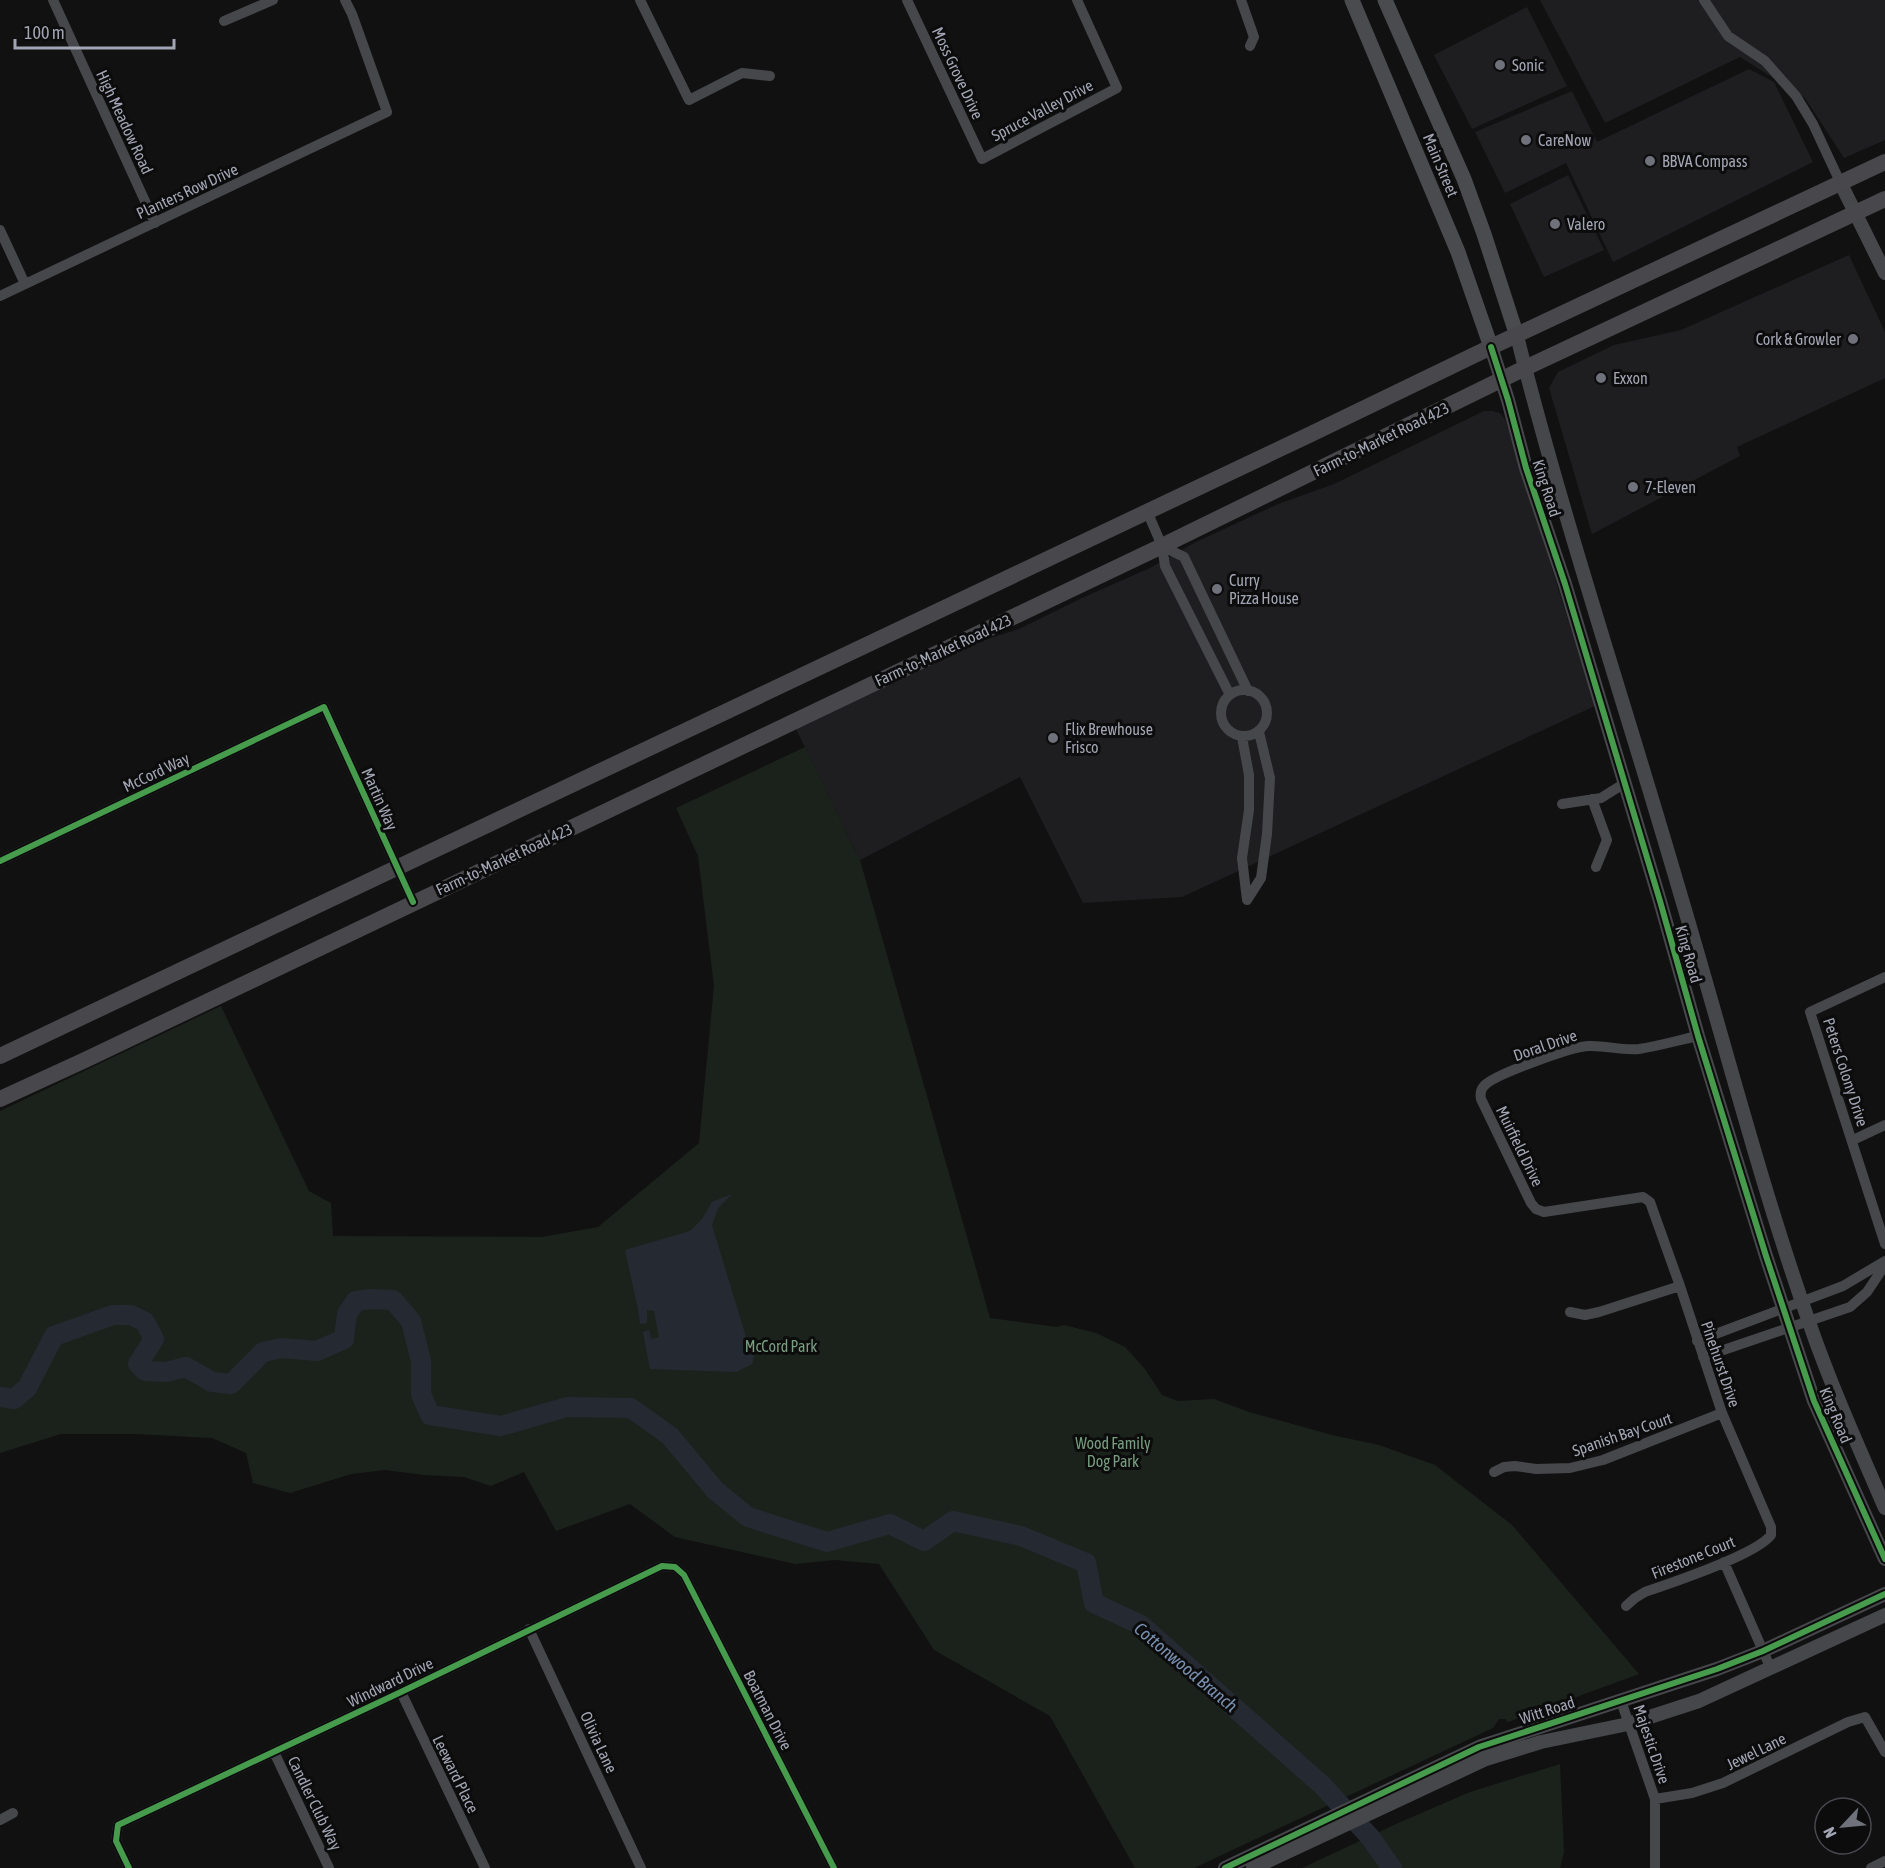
<svg xmlns="http://www.w3.org/2000/svg" width="1885" height="1868" font-family="'Asap Condensed',sans-serif">
  <style>
    .built { fill: #1e1e20 }
    .green { fill: #1b221c }
    .water { fill: #252a32 }
    .lines { fill: none; stroke-linecap: round; stroke-linejoin: round }
    .river { stroke: #252a32; stroke-width: 20 }
    .minor { stroke: #46474a; stroke-width: 10 }
    .tertiary { stroke: #46474a; stroke-width: 14 }
    .secondary { stroke: #4a4b4e; stroke-width: 15 }
    .primary { stroke: #48484c; stroke-width: 16 }
    .cycleway-casing { stroke: #0c0c0d; stroke-width: 10 }
    .cycleway { stroke: #469c4c; stroke-width: 6 }
    .poi-dot { fill: #6f717b; stroke: #0c0c0d; stroke-width: 2 }
    .labels { text-anchor: middle; dominant-baseline: central; stroke-width: 6; stroke-linejoin: round; paint-order: stroke }
    .poi-label { font-size: 16px; fill: #a2a5b3; stroke: #0c0c0d; text-anchor: start }
    .street-label { font-size: 16px; fill: #a2a5b3; stroke: #0c0c0d }
    .park-label { font-size: 16px; fill: #789e7f; stroke: #0c0c0d }
    .water-label { font-size: 18px; font-style: italic; fill: #788faf; stroke: #0c0c0d }
  </style>
  <rect width="100%" height="100%" fill="#111112"/>
  <path class="built" d="M1540,0H1885V140L1844,158L1805,98L1740,57L1605,123Z
    M1527,7L1567,86L1472,129L1434,55Z
    M1749,69L1774,82L1813,162L1613,262L1566,163L1505,193L1475,132L1572,91L1597,142Z
    M1568,175L1604,250L1544,277L1510,204Z
    M1849,255L1885,332V378L1737,447L1740,456L1592,534L1549,388L1558,372L1614,345L1681,330Z
    M1484,411H1492L1500,413L1505,419L1595,706L1182,897L1083,903L1020,777L860,860L796,729L981,641L1019,629L1084,597L1150,568L1196,542L1278,504L1334,484Z"/>
  <path class="green" d="M805,747L860,860L990,1318L1057,1327L1064,1325L1096,1333L1125,1347L1145,1369L1162,1395L1178,1401L1214,1399L1249,1412L1332,1435L1379,1445L1435,1465L1512,1525L1639,1674L1508,1722L1505,1719H1499L1493,1728L1194,1868H1135L1050,1716L934,1650L879,1564L835,1560L795,1564L675,1537L630,1504L556,1531L524,1472L491,1486L464,1477L424,1475L385,1470L351,1474L290,1493L253,1483L246,1453L212,1438L136,1434H61L0,1453V1111L221,1006L309,1191L331,1203L333,1236L542,1237L598,1227L699,1143L714,986L698,856L676,808Z
    M1560,1764L1564,1852L1560,1868H1302L1396,1824L1470,1792Z"/>
  <path class="water" d="M732,1194L718,1208L712,1225L746,1337L755,1352L752,1364L736,1372L650,1369L643,1332L649,1330L651,1339L659,1337L654,1311L647,1310V1323L640,1324L638,1309L625,1250L690,1231L702,1219L712,1202Z"/>
  <g class="lines">
    <path class="river" d="M0,1397L14,1399L27,1388L54,1336L113,1315H131L145,1322L154,1339L138,1364L145,1371L166,1372L186,1367L212,1382L231,1384L263,1352L282,1348L317,1351L344,1339L347,1314L356,1301L371,1299L393,1300L411,1321L421,1361V1394L430,1415L501,1426L567,1407L631,1408L670,1436L715,1490L748,1517L827,1542L890,1524L924,1541L953,1521L1021,1536L1086,1563L1094,1603L1141,1625L1322,1785L1370,1837L1392,1868"/>
    <path class="minor" d="M53,0L155,223
      M640,0L689,100L742,73L770,76
      M907,0L982,159L1117,88L1077,0
      M1241,0L1254,37L1250,46
      M1704,0L1728,36L1765,61L1796,96L1813,124L1841,184
      M224,21L273,0
      M0,230L25,284
      M0,296L387,112L352,14L345,0
      M1147,511L1162,546L1165,566L1230,695
      M1162,546L1184,557L1248,691
      M1221 713a23 23 0 1 1 46 0a23 23 0 1 1-46 0Z
      M1242,737L1249,775V810L1242,858L1247,900
      M1592,799L1607,840L1596,867
      M1562,804L1601,798L1625,783
      M0,861L324,707L413,902
      M1247,900L1261,878L1267,834L1270,778L1259,732
      M1885,977L1810,1012L1885,1244
      M1853,1140L1885,1125
      M1570,1312L1585,1315L1599,1312L1680,1286
      M1697,1341L1843,1286L1885,1261
      M1703,1357L1850,1307L1867,1292L1885,1265
      M1494,1472L1504,1467L1515,1466L1536,1469L1570,1468L1603,1460L1722,1413
      M1724,1562L1771,1669
      M1626,1606L1635,1598L1645,1592C1671,1583 1756,1555 1771,1535V1527L1722,1413L1680,1286L1650,1202L1643,1197L1544,1212L1536,1209L1531,1203L1481,1099C1480,1094 1480,1090 1484,1086C1493,1075 1571,1047 1588,1046C1605,1045 1622,1051 1639,1049C1659,1046 1679,1040 1698,1036
      M529,1629L641,1868
      M401,1692L485,1868
      M1621,1701L1655,1799V1868
      M274,1752L329,1868
      M1655,1799L1692,1793L1723,1783L1848,1722L1865,1717L1885,1752
      M0,1820L13,1813
      M129,1868L116,1841L118,1825L401,1692L662,1566L675,1567L684,1575L834,1868
      M1871,1868L1885,1861"/>
    <path class="tertiary" d="M1841,184L1885,273
      M1517,336C1564,523 1626,707 1680,893C1723,1037 1760,1183 1810,1325C1832,1388 1859,1448 1885,1508
      M1491,347L1508,400L1526,468L1565,584L1660,901L1698,1036L1766,1256L1814,1401L1885,1559
      M1225,1868L1479,1747L1717,1669L1763,1651L1885,1594
      M1253,1868L1486,1759L1541,1742L1628,1724L1699,1701L1885,1615"/>
    <path class="secondary" d="M1352,0L1458,252L1491,347
      M1385,0L1464,179L1484,234L1517,336"/>
    <path class="primary" d="M0,1056L1309,435L1491,347L1885,162
      M0,1099L85,1060L1162,546L1525,368L1885,199"/>
    <defs>
      <path id="cycleway" d="M1491,347L1508,400L1526,468L1565,584L1660,901L1698,1036L1766,1256L1814,1401L1885,1559
        M0,861L324,707L413,902
        M129,1868L116,1841L118,1825L401,1692L662,1566L675,1567L684,1575L834,1868
        M1225,1868L1479,1747L1717,1669L1763,1651L1885,1594"/>
    </defs>
    <use href="#cycleway" class="cycleway-casing"/>
    <use href="#cycleway" class="cycleway"/>
  </g>
  <g class="poi-dot">
    <circle cx="1500" cy="65" r="6"/>
    <circle cx="1526" cy="140" r="6"/>
    <circle cx="1650" cy="161" r="6"/>
    <circle cx="1555" cy="224" r="6"/>
    <circle cx="1853" cy="339" r="6"/>
    <circle cx="1601" cy="378" r="6"/>
    <circle cx="1633" cy="487" r="6"/>
    <circle cx="1217" cy="589" r="6"/>
    <circle cx="1053" cy="738" r="6"/>
  </g>
  <g class="labels">
    <g class="poi-label">
      <text x="1512" y="65">Sonic</text>
      <text x="1538" y="140">CareNow</text>
      <text x="1662" y="161">BBVA Compass</text>
      <text x="1567" y="224">Valero</text>
      <text x="1841" y="339" text-anchor="end">Cork &amp; Growler</text>
      <text x="1613" y="378">Exxon</text>
      <text x="1645" y="487">7-Eleven</text>
      <text x="1229" y="580">Curry<tspan x="1229" dy="18">Pizza House</tspan></text>
      <text x="1065" y="729">Flix Brewhouse<tspan x="1065" dy="18">Frisco</tspan></text>
    </g>
    <g class="street-label">
      <text transform="translate(958 73) rotate(65)">Moss Grove Drive</text>
      <text transform="translate(1042 110) rotate(-28)">Spruce Valley Drive</text>
      <text transform="translate(125 122) rotate(65)">High Meadow Road</text>
      <text transform="translate(1441 165) rotate(67)">Main Street</text>
      <text transform="translate(187 191) rotate(-25)">Planters Row Drive</text>
      <text transform="translate(1381 439) rotate(-26)">Farm-to-Market Road 423</text>
      <text transform="translate(1547 488) rotate(72)">King Road</text>
      <text transform="translate(943 650) rotate(-25)">Farm-to-Market Road 423</text>
      <text transform="translate(156 772) rotate(-25)">McCord Way</text>
      <text transform="translate(380 799) rotate(66)">Martin Way</text>
      <text transform="translate(504 859) rotate(-25)">Farm-to-Market Road 423</text>
      <text transform="translate(1689 954) rotate(74)">King Road</text>
      <text transform="translate(1545 1045) rotate(-19)">Doral Drive</text>
      <text transform="translate(1846 1072) rotate(72)">Peters Colony Drive</text>
      <text transform="translate(1520 1146) rotate(64)">Muirfield Drive</text>
      <text transform="translate(1721 1364) rotate(71)">Pinehurst Drive</text>
      <text transform="translate(1836 1415) rotate(67)">King Road</text>
      <text transform="translate(1622 1434) rotate(-19)">Spanish Bay Court</text>
      <text transform="translate(1693 1557) rotate(-22)">Firestone Court</text>
      <text transform="translate(390 1682) rotate(-26)">Windward Drive</text>
      <text transform="translate(768 1710) rotate(63)">Boatman Drive</text>
      <text transform="translate(1547 1710) rotate(-18)">Witt Road</text>
      <text transform="translate(599 1742) rotate(65)">Olivia Lane</text>
      <text transform="translate(1652 1744) rotate(71)">Majestic Drive</text>
      <text transform="translate(1756 1751) rotate(-26)">Jewel Lane</text>
      <text transform="translate(456 1774) rotate(64)">Leeward Place</text>
      <text transform="translate(315 1803) rotate(64)">Candler Club Way</text>
    </g>
    <g class="park-label">
      <text x="781" y="1346">McCord Park</text>
      <text x="1113" y="1443">Wood Family<tspan x="1113" dy="18">Dog Park</tspan></text>
    </g>
    <g class="water-label">
      <text transform="translate(1186 1667) rotate(40)">Cottonwood Branch</text>
    </g>
  </g>
  <g transform="translate(1843 1826) rotate(244)"><circle r="28" fill="#0c0c0d" stroke="#48494f" stroke-width="1.5"/>
  <path d="M0-4.5L10 22L0 15L-10 22Z" fill="#6f717b"/>
  <text y="-9" font-size="16" font-weight="bold" text-anchor="middle" fill="#a2a5b3">N</text>
  </g>
  <path d="M15 39v9h159v-9" fill="none" stroke="#a2a5b3" stroke-width="3"/>
  <text x="24" y="39" font-size="18" fill="#a2a5b3" stroke="#0c0c0d" stroke-width="4.5" paint-order="stroke">100 m</text>
</svg>
